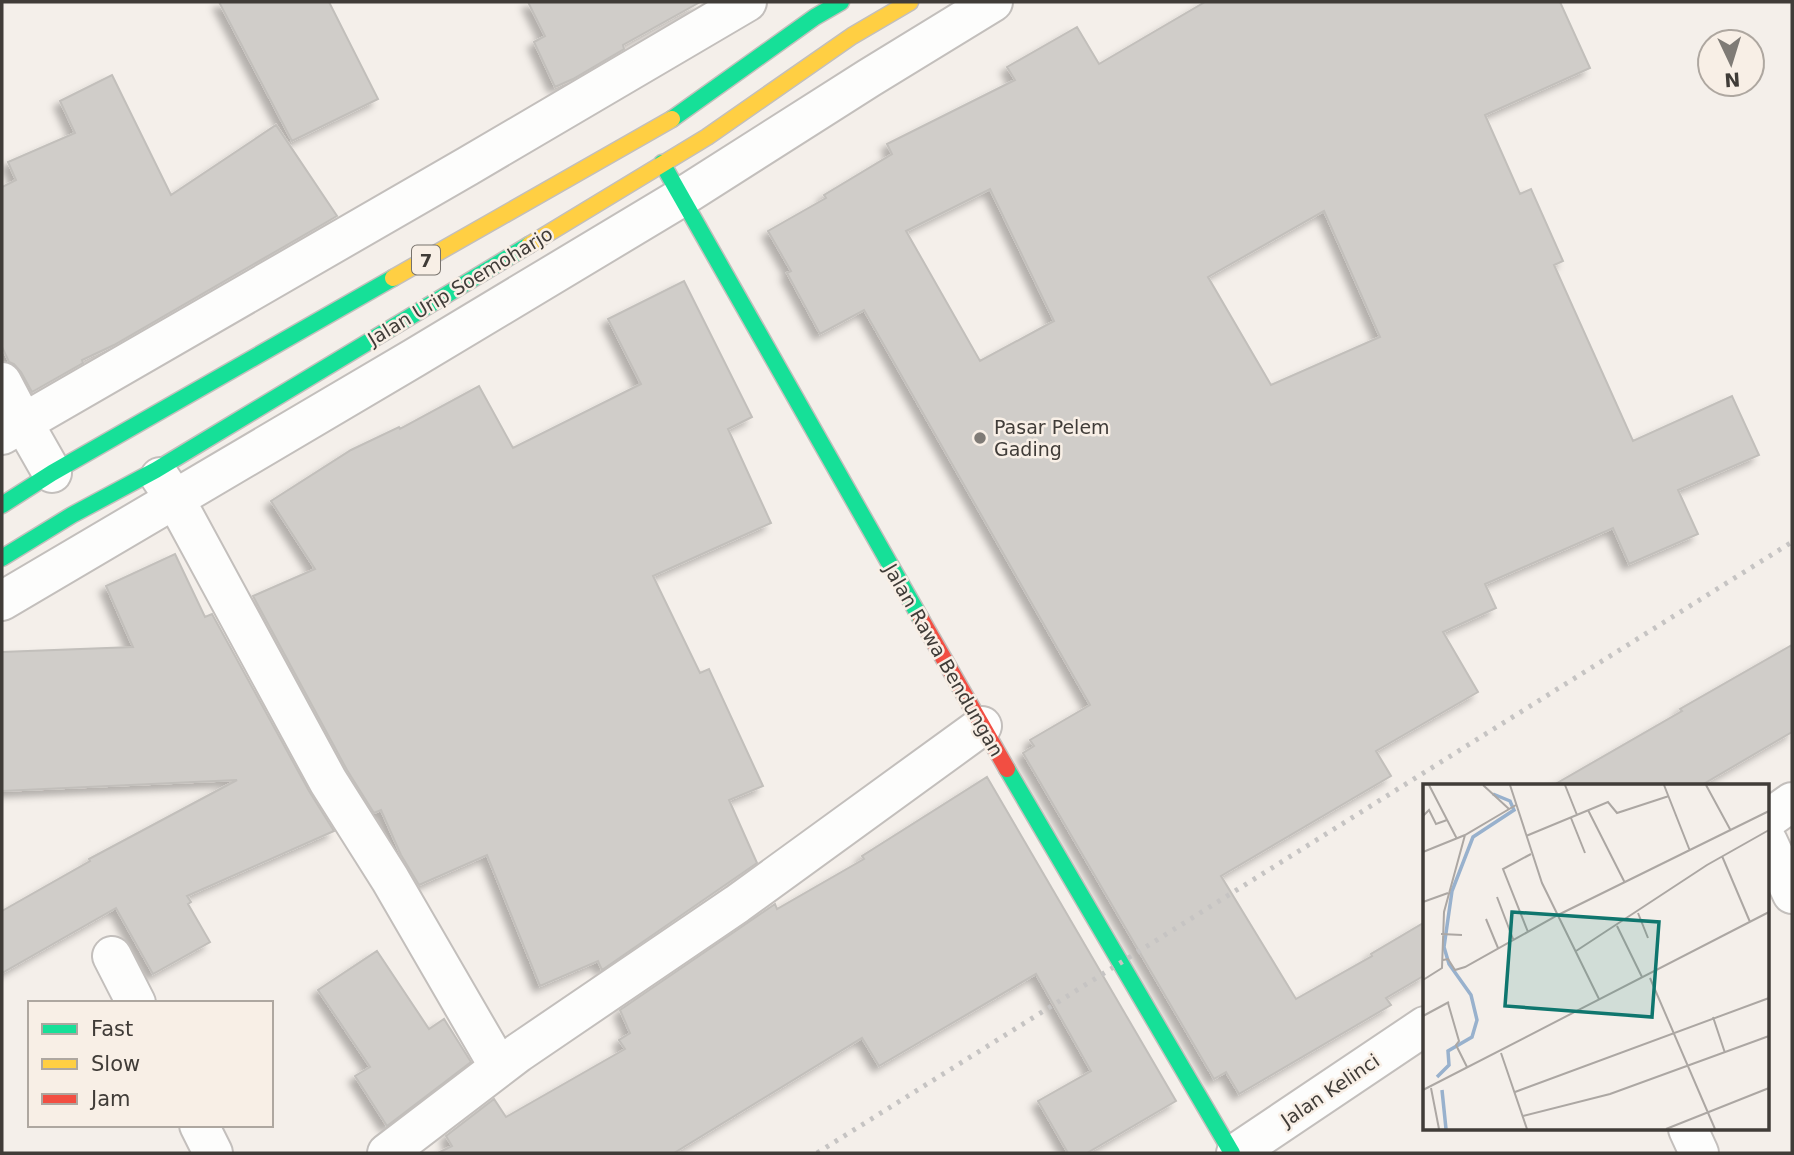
<svg xmlns="http://www.w3.org/2000/svg" width="1794" height="1155" font-family="'DejaVu Sans',sans-serif">
  <style>
    .building { fill: #d0cdc9; stroke: #c2bfbb; stroke-width: 2; fill-rule: evenodd; filter: url(#shadow) }
    .lines { fill: none; stroke-linecap: round; stroke-linejoin: round }
    .street-casing { stroke: #c3bfbc; stroke-width: 42 }
    .fast-casing { stroke: #c3bfbc; stroke-width: 19 }
    .slow-casing { stroke: #c3bfbc; stroke-width: 19 }
    .jam-casing { stroke: #c3bfbc; stroke-width: 19 }
    .street { stroke: #fdfdfc; stroke-width: 38 }
    .fast { stroke: #16e098; stroke-width: 16 }
    .slow { stroke: #ffcf43; stroke-width: 16 }
    .jam { stroke: #f24e42; stroke-width: 16 }
    .rail { stroke: #c6c4c3; stroke-width: 5; stroke-dasharray: 3.5 7; stroke-linecap: butt }
    .poi-dot { fill: #7f7b76; stroke: #f8efe6; stroke-width: 2.5 }
    .labels { text-anchor: middle; dominant-baseline: central; stroke-width: 5; stroke-linejoin: round; paint-order: stroke }
    .shield { fill: #f8efe6; stroke: #77726c; stroke-width: 2 }
    .shield-label { font-size: 18px; font-weight: bold; fill: #403c38 }
    .street-label { font-size: 19px; fill: #403c38; stroke: #f8efe6 }
    .poi-label { font-size: 19px; fill: #403c38; stroke: #f8efe6; text-anchor: start }
    .inset-river { fill: none; stroke: #98b1cd; stroke-width: 3.5 }
    .inset-road { fill: none; stroke: #aca7a3; stroke-width: 2 }
    .view { fill: #0f766e; fill-opacity: 0.15; stroke: #0f766e; stroke-width: 3.5 }
    .inset-edge { fill: none; stroke: #403c38; stroke-width: 3.5 }
  </style>
  <defs>
    <filter id="shadow"><feDropShadow dx="-6" dy="6" stdDeviation="3.5" flood-color="#0004"/></filter>
  </defs>
  <rect width="100%" height="100%" fill="#f4efea"/>
  <path class="building" d="M219,2H329L378,99L292,141Z
    M528,2H700L623,45L624,49L573,79L555,87L534,42L545,36Z
    M1205,2H1560L1590,68L1485,115L1520,194L1531,189L1563,261L1554,265L1633,441L1732,396L1759,455L1678,490L1698,534L1629,564L1613,528L1485,584L1496,608L1443,632L1478,692L1376,751L1391,776L1221,876L1296,999L1372,956L1371,954L1425,922V975L1386,998L1391,1005L1239,1094L1226,1072L1214,1079L1023,753L1034,746L1030,740L1090,705L864,310L820,334L787,273L791,271L768,231L826,198L824,195L892,154L887,144L1015,80L1007,67L1077,27L1099,64ZM990,189L1054,321L980,361L906,231ZM1324,211L1380,337L1271,385L1208,277Z
    M112,75L171,195L276,125L337,216L114,345L82,360L83,363L32,392L21,372L14,364L9,362L2,347V187L16,180L8,162L75,133L60,101Z
    M684,281L752,417L728,429L771,523L653,576L700,673L709,669L763,786L729,800L757,863L602,970L598,961L540,986L487,855L419,885L401,855L381,810L374,813L347,770L253,596L315,569L271,501L351,450L399,427L400,429L479,386L513,448L641,384L608,319Z
    M175,554L205,617L212,614L309,791L334,831L187,896L191,902L188,904L210,942L153,974L116,908L2,973V911L90,861L89,859L237,780L2,791V652L133,647L106,586Z
    M1792,645V732L1700,786H1552L1682,711L1680,709Z
    M987,777L1176,1101L1087,1153H1068L1038,1101L1091,1071L1036,974L879,1066L862,1038L674,1153H438L452,1146L446,1136L494,1099L506,1117L625,1049L619,1040L630,1033L620,1010L775,904L777,909L864,859L862,856Z
    M377,951L429,1029L444,1019L471,1062L387,1126L355,1076L370,1067L318,990Z"/>
  <g class="lines">
    <defs>
      <path id="street" d="M2,382L23,422L52,473
        M2,435L468,166L747,2
        M160,477L175,499L328,781L390,879L499,1067
        M2,601L414,358L682,197L869,78L993,2
        M1768,819L1792,802
        M1768,842L1792,894
        M112,956L136,1003
        M199,1125L213,1153
        M1688,1129L1699,1153
        M387,1153L518,1053L737,904L982,726
        M1236,1153L1425,1026"/>
      <path id="fast" d="M672,119L815,17L841,2
        M662,163L921,619
        M2,505L52,473L393,278
        M2,558L72,515L156,470L529,245
        M1007,769L1232,1153"/>
      <path id="slow" d="M529,245L707,137L852,36L910,2
        M393,278L672,119"/>
      <path id="jam" d="M921,619L1007,769"/>
    </defs>
    <use href="#street" class="street-casing"/>
    <use href="#fast" class="fast-casing"/>
    <use href="#slow" class="slow-casing"/>
    <use href="#jam" class="jam-casing"/>
    <use href="#street" class="street"/>
    <use href="#fast" class="fast"/>
    <use href="#slow" class="slow"/>
    <use href="#jam" class="jam"/>
    <path class="rail" d="M817,1153L1792,542"/>
  </g>
  <circle class="poi-dot" cx="980" cy="438" r="7"/>
  <g class="labels">
    <rect class="shield" x="412" y="245.5" width="28" height="29" rx="5"/>
    <g class="shield-label">
      <text x="426" y="260">7</text>
    </g>
    <g class="street-label">
      <text transform="translate(460 286) rotate(-31)">Jalan Urip Soemoharjo</text>
      <text transform="translate(944 660) rotate(60)">Jalan Rawa Bendungan</text>
      <text transform="translate(1330 1090) rotate(-34)">Jalan Kelinci</text>
    </g>
    <g class="poi-label">
      <text x="994" y="427">Pasar Pelem<tspan x="994" dy="22">Gading</tspan></text>
    </g>
  </g>
  <g transform="translate(1423 784)">
    <rect width="346" height="346" fill="#f4efea"/>
    <path class="inset-river" d="M14,293L26,281L25,267L49,253L54,236L48,211L26,180L21,163L29,107L50,53L91,26L87,17L70,10M19,306L23,345"/>
    <path class="inset-road" d="M6,1L34,55M60,1L86,25M87,1L119,99L176,215M142,1L154,31M241,1L267,67M283,1L308,47M165,26L202,99M0,32L6,26L13,40L24,36M148,34L162,69M103,52L185,18L194,29L246,12M0,68L42,51L93,21M299,72L327,138M74,113L90,155M0,118L25,109M215,129L225,154M63,135L75,164M194,142L219,193M105,148L80,85L108,70M18,150L39,151M153,167L284,81L346,46M20,176L25,175L32,186L42,183L135,131L346,27M227,194L292,345M0,196L19,184L21,128L42,51M25,219L36,257L33,261L44,283M0,232L26,218M290,233L302,269M78,269L104,345M8,304L16,345M0,306L346,128M92,308L346,214M100,332L187,310L346,252M243,345L346,304"/>
    <path class="view" d="M89,128L236,138L229,233L82,222Z"/>
    <rect width="346" height="346" class="inset-edge"/>
  </g>
  <rect width="1794" height="1155" fill="none" stroke="#403c38" stroke-width="7"/>
  <rect x="28" y="1001" width="245" height="126" fill="#f8efe6" stroke="#aea7a0" stroke-width="2"/>
  <rect x="42" y="1024" width="35" height="10" fill="#16e098" stroke="#aea7a0" stroke-width="2"/>
  <text x="91" y="1036" font-size="21" fill="#403c38">Fast</text>
  <rect x="42" y="1059" width="35" height="10" fill="#ffcf43" stroke="#aea7a0" stroke-width="2"/>
  <text x="91" y="1071" font-size="21" fill="#403c38">Slow</text>
  <rect x="42" y="1094" width="35" height="10" fill="#f24e42" stroke="#aea7a0" stroke-width="2"/>
  <text x="91" y="1106" font-size="21" fill="#403c38">Jam</text>
  <g transform="translate(1731 63) rotate(176)"><circle r="33" fill="#f8efe6" stroke="#aea7a0" stroke-width="2"/>
  <path d="M0-5L12 26L0 18L-12 26Z" fill="#7f7b76"/>
  <text y="-10" font-size="19" font-weight="bold" text-anchor="middle" fill="#403c38">N</text>
  </g>
</svg>
